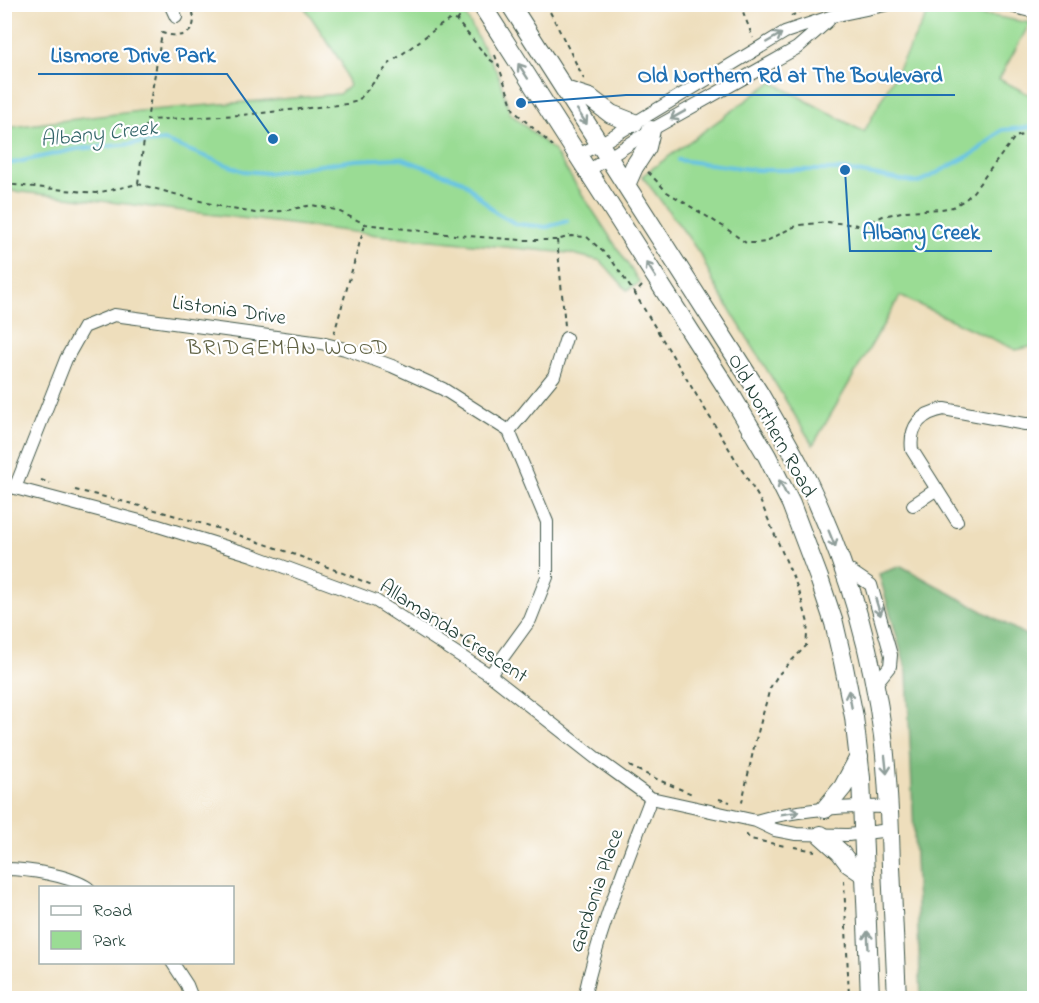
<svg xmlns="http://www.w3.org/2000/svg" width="1039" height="1003" font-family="'Indie Flower',sans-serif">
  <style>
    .green { fill: #9adc94; stroke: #5c8c64; stroke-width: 1.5 }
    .forest { fill: #7bbc7e; stroke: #4d7c59; stroke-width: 1.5 }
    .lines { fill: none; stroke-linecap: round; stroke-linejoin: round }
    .stream { stroke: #66c3e4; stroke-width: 4 }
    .minor-casing { stroke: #3e5548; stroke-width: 14 }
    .highway-casing { stroke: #3e5548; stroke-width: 20 }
    .path { stroke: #3e5548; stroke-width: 2; stroke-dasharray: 4.5 4.5; stroke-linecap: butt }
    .minor { stroke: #fff; stroke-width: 12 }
    .highway { stroke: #fff; stroke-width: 18 }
    .oneway { stroke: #8f9e9a }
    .labels { text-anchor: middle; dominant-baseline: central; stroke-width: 4.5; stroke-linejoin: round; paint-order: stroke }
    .street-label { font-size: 21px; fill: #1f3d34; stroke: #fff }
    .water-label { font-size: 22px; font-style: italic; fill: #346569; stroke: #fff }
    .neighbourhood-label { font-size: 22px; letter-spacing: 1.5px; fill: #606244; stroke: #fff }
    .leader { fill: none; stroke: #1f6fb2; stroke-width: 2 }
    .callout-dot { fill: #1f6fb2; stroke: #fff; stroke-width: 2 }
    .callout-label { font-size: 22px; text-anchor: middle; font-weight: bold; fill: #1f6fb2; stroke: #fff; stroke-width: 4.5; stroke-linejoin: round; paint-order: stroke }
  </style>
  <rect width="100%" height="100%" fill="#fff"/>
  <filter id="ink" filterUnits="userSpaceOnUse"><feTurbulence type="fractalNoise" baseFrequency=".0167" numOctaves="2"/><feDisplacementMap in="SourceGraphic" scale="12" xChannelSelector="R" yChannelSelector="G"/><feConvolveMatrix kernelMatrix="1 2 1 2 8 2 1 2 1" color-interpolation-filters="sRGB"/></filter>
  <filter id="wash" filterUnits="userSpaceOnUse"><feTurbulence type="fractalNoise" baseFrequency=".008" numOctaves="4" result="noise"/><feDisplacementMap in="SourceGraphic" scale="24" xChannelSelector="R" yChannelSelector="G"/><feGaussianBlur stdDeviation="1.35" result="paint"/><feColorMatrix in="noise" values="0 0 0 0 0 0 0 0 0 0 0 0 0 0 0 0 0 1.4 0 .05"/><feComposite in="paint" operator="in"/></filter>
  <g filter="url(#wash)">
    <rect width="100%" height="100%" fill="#eedebc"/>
    <path class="green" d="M303,5H460L498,74L510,113L554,151L640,283L627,290L601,261L569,253L378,235L119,203L5,190V128L140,111L339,94L349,86L341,62Z
      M959,14L992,16L1030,23L999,79L1034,97V346L1016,350L900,296L813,445L713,282L702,257L686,234L642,176L772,82L864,132L927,15Z"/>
    <path class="forest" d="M901,566L1029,637L1034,635V998H921L907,672L879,574Z"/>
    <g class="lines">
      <path class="stream" d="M678,160L757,170H845L918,183L976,152L1002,130L1034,127
        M4,165L77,149L165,141L243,171L268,173L354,160L400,158L463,181L495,212L516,224L547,227L567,221"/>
    </g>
  </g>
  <g filter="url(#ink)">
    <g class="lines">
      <defs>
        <path id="minor" d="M170,4L176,17
          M1003,4L1034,12
          M578,155L600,144L785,32L833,16L890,4
          M588,171L651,130L797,48L828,21
          M509,431L554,376L566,338
          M4,483L15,488L155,525L252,555L376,601L490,675L597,759L651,798L756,821L775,830L796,834L848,835L890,830
          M15,488L66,359L84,327L114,315L321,343L345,349L392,366L443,389L509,431L547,522V577L530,620L490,675
          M913,505L937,489
          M957,521L912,450C909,426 921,413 944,409L1025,424H1034
          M843,566L871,585L891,655L890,666L874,686
          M756,821C799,809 844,806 890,807
          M4,869C28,869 69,875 88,888
          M172,962L187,985L192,998
          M584,998C599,929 626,864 651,798"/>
        <path id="highway" d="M481,4L733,398L767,456L791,504L819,578L834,623L843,662L854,717L861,778L870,998
          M510,4L759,393C776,423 794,453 809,484C846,563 872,649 883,736C888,779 890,823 891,867C893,911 895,955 897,998
          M565,90L590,98L611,114L634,123
          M626,185L634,167L647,147L651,130
          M825,809L843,787L859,757
          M821,835L840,852L849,864L865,875"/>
      </defs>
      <use href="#minor" class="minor-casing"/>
      <use href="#highway" class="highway-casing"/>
      <path class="path" d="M190,4C201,30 187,41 162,33L147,120L242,115L347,104L358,101L389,64L438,27L451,19L457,21L489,59L498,65
        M546,4L584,79
        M740,4L753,38
        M791,16L816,4
        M457,21L465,8
        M495,55L514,111L553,146
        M648,172L667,192L724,227L746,243H757L765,242L791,228L800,225L827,222L858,225L865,224L883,216L906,211L941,209L953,207L966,199L973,192L1015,137L1034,132
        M138,183L147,120
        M4,184L96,193L138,184L226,208L255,213L283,211L312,205L336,210L365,224L455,235L521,240H557L571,236L587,237L611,259L635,294
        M557,240L565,326
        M642,286L635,294L759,498L799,591L808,623L806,646L778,675L770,688L754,747L741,807
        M334,334L365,224
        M41,480L50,483
        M75,490C177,513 277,545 372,585
        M383,590L407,600L440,621L477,649H489
        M629,766L661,781L692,794
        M719,799L730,802
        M746,834L750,839L785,846
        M794,847L815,851
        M844,880L849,998"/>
      <use href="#minor" class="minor"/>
      <use href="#highway" class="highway"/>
    </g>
    <defs><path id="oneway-shaft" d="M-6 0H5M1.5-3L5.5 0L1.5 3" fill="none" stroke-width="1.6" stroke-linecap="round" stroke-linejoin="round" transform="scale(1.5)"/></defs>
    <g class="oneway">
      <use href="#oneway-shaft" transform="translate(774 38) rotate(-30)"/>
      <use href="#oneway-shaft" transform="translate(523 71) rotate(-123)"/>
      <use href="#oneway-shaft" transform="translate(678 115) rotate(151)"/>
      <use href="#oneway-shaft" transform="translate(582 117) rotate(57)"/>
      <use href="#oneway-shaft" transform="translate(651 270) rotate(-123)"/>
      <use href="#oneway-shaft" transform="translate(783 488) rotate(-116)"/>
      <use href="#oneway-shaft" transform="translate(832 539) rotate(68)"/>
      <use href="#oneway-shaft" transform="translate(878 607) rotate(73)"/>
      <use href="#oneway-shaft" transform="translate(850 699) rotate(-101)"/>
      <use href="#oneway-shaft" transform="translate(886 765) rotate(84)"/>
      <use href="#oneway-shaft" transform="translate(790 813) rotate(-9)"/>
      <use href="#oneway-shaft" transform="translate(868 940) rotate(-93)"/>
    </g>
  </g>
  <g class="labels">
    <g class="street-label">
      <text transform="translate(229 311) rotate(8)">Listonia Drive</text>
      <text transform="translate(771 426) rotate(61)">Old Northern Road</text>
      <text transform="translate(453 632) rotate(33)">Allamanda Crescent</text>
      <text transform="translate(597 891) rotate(-71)">Gardonia Place</text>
    </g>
    <g class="water-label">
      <text transform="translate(99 135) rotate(-6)">Albany Creek</text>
    </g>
    <g class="neighbourhood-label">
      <text x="288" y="349">BRIDGEMAN WOOD</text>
    </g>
  </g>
  <path class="leader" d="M273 139L227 74H38M521 103L626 95H955M845 170L850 251H992"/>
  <g class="callout-dot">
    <circle cx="273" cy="139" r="6"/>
    <circle cx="521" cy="103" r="6"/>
    <circle cx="845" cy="170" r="6"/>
  </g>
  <g class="callout-label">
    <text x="133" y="62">Lismore Drive Park</text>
    <text x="790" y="82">Old Northern Rd at The Boulevard</text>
    <text x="921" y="239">Albany Creek</text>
  </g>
  <rect width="1039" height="1003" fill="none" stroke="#fff" stroke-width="24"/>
  <rect x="39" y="886" width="195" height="78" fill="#ffffff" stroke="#a5b1ae" stroke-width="1.5"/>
  <rect x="51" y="906" width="30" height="9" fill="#ffffff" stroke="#a5b1ae" stroke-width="1.5"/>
  <text x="93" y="916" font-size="18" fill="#1f3d34">Road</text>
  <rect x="51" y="931" width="30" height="18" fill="#9adc94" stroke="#a5b1ae" stroke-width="1.5"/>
  <text x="93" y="946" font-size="18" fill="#1f3d34">Park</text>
</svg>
